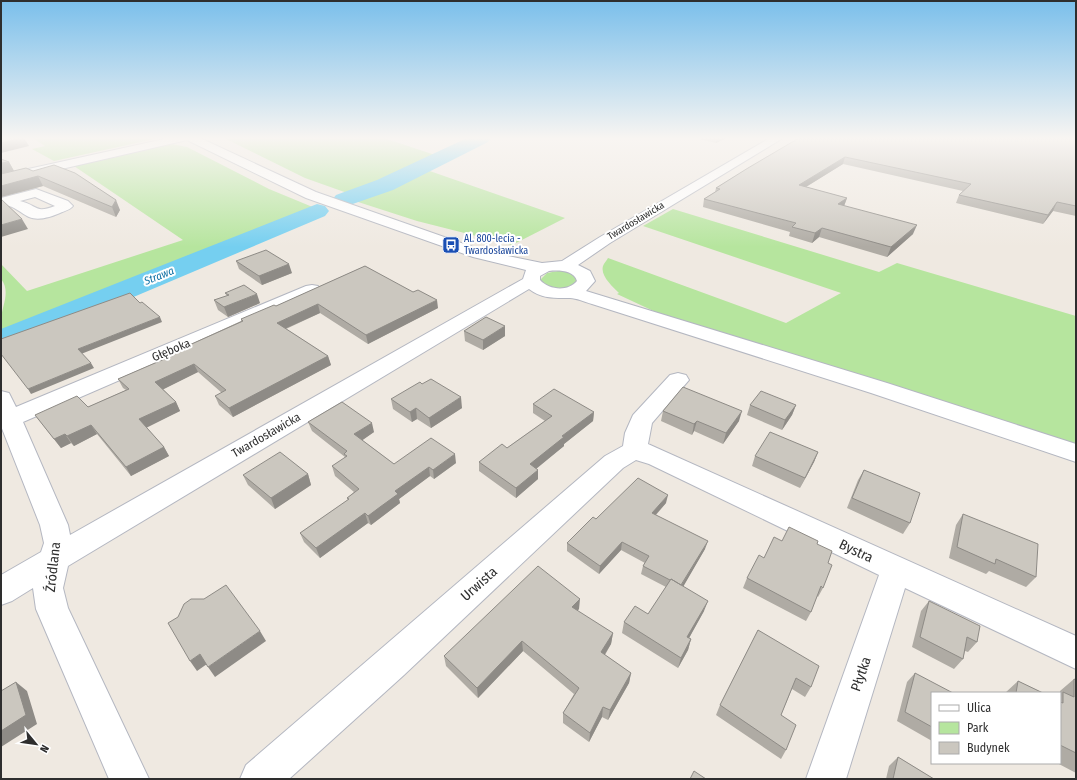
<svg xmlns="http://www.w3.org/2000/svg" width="1077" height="780" font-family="'Fira Sans Condensed',sans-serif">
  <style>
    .green { fill: #b6e59e }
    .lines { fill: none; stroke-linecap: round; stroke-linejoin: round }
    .river { fill: #75cff0; fill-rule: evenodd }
    .minor-casing { stroke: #b4b7c1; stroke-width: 2 }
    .minor { fill: #fff; fill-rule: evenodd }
    .wall { fill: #afaba4 }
    .shaded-wall { fill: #8e8b86 }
    .building { fill: #cbc7bf; stroke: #8e8b86 }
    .labels { text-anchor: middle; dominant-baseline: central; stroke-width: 4; stroke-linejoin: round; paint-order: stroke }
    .far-street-label { font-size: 10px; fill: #2e2e2e; stroke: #fff }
    .far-transit-label { font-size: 10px; fill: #164399; stroke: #fff; text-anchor: start }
    .far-water-label { font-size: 11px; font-style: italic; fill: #0d6fa3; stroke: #fff }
    .street-label { font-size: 12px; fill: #2e2e2e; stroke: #fff }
    .near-street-label { font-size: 14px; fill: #2e2e2e; stroke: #fff }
  </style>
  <rect width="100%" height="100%" fill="#efe9e1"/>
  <path class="green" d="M33,138H159L54,161L32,149L45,146Z
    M224,138H384L438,156L382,182L350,194L305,178Z
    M167,143L187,147L269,189L315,208L1,336C1,330 1,325 1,319C2,306 11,291 1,279V264L27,291L183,240L74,166L121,156L119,154Z
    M424,169L565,218L512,245L417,221L352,200Z
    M673,209L879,272L897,263L1076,316V445L662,315L617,294L619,293C613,287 600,276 603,266C604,263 607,260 608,258L786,323L841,293L643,226Z
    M558,271C567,271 573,273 578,280C567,291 554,292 541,282V279L547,273Z"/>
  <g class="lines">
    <path class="river" d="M467,138H491L488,142L393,190L344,207L336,205L332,200L336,195L377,180Z
      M317,204L325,206L329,211L325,216L13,348L1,351V329Z"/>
    <defs>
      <path id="minor" d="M169,138H200L316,192L484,251L542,263L562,261L600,237L770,138H783L610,243L578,265L590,271L595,281L586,291L887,383L1076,444V462L871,393L592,304C585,302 576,298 570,298C555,298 542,299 529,289L68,566L63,588L68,608L149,779H109L36,609L33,588L12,601L1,605V575L41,552L44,543L40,525L1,426V391L9,393L16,407L306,286L312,285L318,286L321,290L318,294L23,422L68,525L70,535L523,279L526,270L473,257L306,198L187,140L1,183V175ZM549,271C558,270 574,270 577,281C568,292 549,290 540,280V276Z
        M36,189L68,201L73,206C70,210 64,211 60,213C51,217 38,221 29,217C20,213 12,203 1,206V198ZM35,197L55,206C34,214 38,205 20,201Z
        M678,373L686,375L689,380L652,423L648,444L1076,636V669L905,588L846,779H806L879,575L649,464L636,460L623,468L404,675L289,779H240L246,765L605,456L623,446L625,433L633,415L670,375Z"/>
    </defs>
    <use href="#minor" class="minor-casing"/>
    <use href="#minor" class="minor"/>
  </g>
  <path class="wall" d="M695,138H726L716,143Z
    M799,138H1076V216L1053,211L1043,224L956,203L959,195L963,191L843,164L806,187L847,198L844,206L913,234L887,257L819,237L812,243L789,236L790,232L703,207L704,199L715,192L716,188Z
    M9,162L14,171L26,168L120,210L116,217L43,186L1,197Z
    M236,261L292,273L262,285L239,269Z
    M365,266L438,308L368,344L320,313L286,329L328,356L331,365L233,417L219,405L215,396L222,393L198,372L163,389L176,402L180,411L146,427L164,447L169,456L131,476L97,434L74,446L71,443L61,448L35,415L88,407L126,390L123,388L118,379L168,357L167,355L241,321V319L276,306Z
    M225,293L260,303L228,317L218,310L214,300L227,296Z
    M464,331L505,336L483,350L465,341Z
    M391,399L462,408L431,428L417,419L412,422L393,409Z
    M533,404L594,412L593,421L564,444V446L536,468L538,479L516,498L479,471V462L507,448L545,421L533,413Z
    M750,405H796L792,415L782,430L747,415Z
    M663,411L739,421L723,444L694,431L692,435L661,421Z
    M308,422L374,432L362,440L394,464L456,463L434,479L430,476L399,499L400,503L383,516L371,525L368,523L320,558L304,542L300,533L348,500L347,498L354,492L335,476L332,466L345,458V457L312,431Z
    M818,452L814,462L800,488L752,466L755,456Z
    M864,470L910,523L903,534L847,508L858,480Z
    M308,474L311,485L275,509L248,485L243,475Z
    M666,503L656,515L705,549L683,586L704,611L689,638L691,639L688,650L678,668L622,633L624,622L648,614L666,587L641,574L643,566L645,563L621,550L599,574L567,551V543L596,519Z
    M963,514L1036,577L1026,587L989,571L986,574L949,558L956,525Z
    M782,541L817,544L828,563L823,588L818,597L817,596L811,612L806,621L743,588L747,578Z
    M929,601L977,642L968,652L965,651L963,659L954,669L912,647L921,611Z
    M579,609L577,611L613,633L611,644L605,655L631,673L629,683L608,720L602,717L589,742L563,723V713L574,694L523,651L478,698L446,666L444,656Z
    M758,630L811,687L805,697L792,689L781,715L786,750L781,759L716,715L720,705Z
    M915,673L932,693V741L897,721L907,682Z
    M1074,679L1076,680V773L1057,763H1060V691Z
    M1018,681L1043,693H1005Z
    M898,757L934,779H886L889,766Z"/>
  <path class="shaded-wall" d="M24,138L29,146L1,153V143Z
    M717,138H726L716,143Z
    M845,157L843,164L796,193L799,185Z
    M9,162L14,171L1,174V163Z
    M38,176L43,186L1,197V186Z
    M847,198L844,206L838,204Z
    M116,200L120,210L116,217L112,207Z
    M1057,202L1053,211L1043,224L1048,215Z
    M22,219L28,229L1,237V225Z
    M917,225L913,234L887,257L891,247Z
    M822,228L819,237L812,243L815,233Z
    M289,264L292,273L262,285L259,276Z
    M257,294L260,303L228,317L224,307Z
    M437,300L438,308L368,344L366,335Z
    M318,304L320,313L280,331L277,323Z
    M160,317L162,322L81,354L78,349Z
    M505,326V336L483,350V340Z
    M328,356L331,365L233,417L229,408Z
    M91,363L94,368L31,394L28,389Z
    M194,364L198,372L160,391L155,382Z
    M461,397L462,408L431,428L429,418Z
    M176,402L180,411L144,429L139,419Z
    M796,405L792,415L782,430L785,420Z
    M416,408L417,419L412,422L410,412Z
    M742,411L739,421L723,444L726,433Z
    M594,412L593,421L564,444V446L530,474V464L562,436Z
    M697,421L694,431L692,435L694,424Z
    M372,423L374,432L357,444L354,434Z
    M91,425L97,434L74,446L67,436Z
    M65,434L71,443L61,448L54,439Z
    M164,447L169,456L131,476L126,467Z
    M818,452L814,462L800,488Z
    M455,454L456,463L434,479L433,470Z
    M429,467L430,476L399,499L400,503L371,525L368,516L395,491Z
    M538,470V479L516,498V488Z
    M308,474L311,485L275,509L271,498Z
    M668,495L666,503L650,521L652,513Z
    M365,513L368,523L320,558L316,548Z
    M708,541L705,549L679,594L681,586Z
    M622,542L621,550L599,574L600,566Z
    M580,599L579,609L571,618L572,607Z
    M708,601L704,611L684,647L687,637Z
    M260,631L266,641L215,677L208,667Z
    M613,633L611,644L600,662L601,652Z
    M691,639L688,650L678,668L681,658Z
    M522,641L523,651L478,698L477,688Z
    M200,654L207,664L197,671L190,661Z
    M631,673L629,683L608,720L610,710Z
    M16,682L27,691L37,724L1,747V731Z
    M603,707L602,717L589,742L590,733Z"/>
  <path class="building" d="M1,138H23L1,143Z
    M799,138H1076V206L1057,202L1048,215L959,195L971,184L845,157L799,185L847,198L838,204L917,225L891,247L822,228L815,233L792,227L796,223L704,199L720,189L716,188L748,168Z
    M1,159L9,162L1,163Z
    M54,165L75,173L116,200L112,207L38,176L1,186V174L26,168L33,171Z
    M1,199L22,219L1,225Z
    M266,250L289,264L259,276L236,261Z
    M365,266L413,292L418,290L437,300L366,335L318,304L277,323L328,356L229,408L215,396L226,390L194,364L155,382L176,402L139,419L164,447L126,467L91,425L67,436L65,434L54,439L35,415L77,396L88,407L129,389L118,379L169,357L167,355L243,321L241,319L274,305L276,306Z
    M244,285L257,294L224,307L214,300L229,295L225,293Z
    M130,293L140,303L142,302L160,317L78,349L91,363L28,389L1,354V339Z
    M486,317L505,326L483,340L464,331Z
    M431,379L461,397L429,418L416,408L410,412L391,399L420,382L422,384Z
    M683,387L742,411L726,433L697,421L694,424L663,411Z
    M554,389L594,412L562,436L564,437L530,464L538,470L516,488L479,462L502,444L507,448L552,416L533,404Z
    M761,391L796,405L785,420L750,405Z
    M342,402L372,423L354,434L394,464L431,438L455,454L433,470L429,467L395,491L398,494L380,507L368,516L365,513L316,548L300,533L349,499L347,498L359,489L332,466L347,456L344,454L347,451L308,422Z
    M770,432L818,452L805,478L755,456Z
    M280,452L308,474L271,498L243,475Z
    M864,470L920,493L910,523L852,498Z
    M638,478L668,495L652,513L708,541L681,585L671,579L670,580L643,566L649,556L622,542L600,566L567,543L593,517L596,519Z
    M963,514L1038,544L1036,577L996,559L995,564L957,547Z
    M789,527L818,541L817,544L832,551L828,563L832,565L823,588L821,586L811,612L747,578L759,555L764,558L774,537L782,541Z
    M538,566L580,599L572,607L613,633L601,652L631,673L610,710L603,707L590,733L563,713L579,688L522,641L477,688L444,656Z
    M671,579L708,601L687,637L691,639L681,658L624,622L635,606L648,614Z
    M226,585L260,631L208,667L200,654L190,661L168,623L178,617L184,604L191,599H204Z
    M929,601L980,626L977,642L967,637L963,659L920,637Z
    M758,630L819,666L811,687L796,678L781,715L796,725L786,750L720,705Z
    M915,673L953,693H932V727L905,712Z
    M1074,679L1076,680V753L1060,745V702L1063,703V692L1074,697Z
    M1018,681L1043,693H1016Z
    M16,682L26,715L1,731V691Z
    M898,757L934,779H893Z
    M694,771L706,779H690Z"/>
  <linearGradient id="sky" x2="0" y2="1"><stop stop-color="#7abfeb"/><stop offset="0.56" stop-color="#f8f5f2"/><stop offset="1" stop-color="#f8f5f2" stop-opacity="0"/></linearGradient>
  <rect width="1077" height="247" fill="url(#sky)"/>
  <defs>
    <symbol id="bus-square" viewBox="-11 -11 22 22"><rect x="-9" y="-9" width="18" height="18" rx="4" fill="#1a4fb4" stroke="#fff"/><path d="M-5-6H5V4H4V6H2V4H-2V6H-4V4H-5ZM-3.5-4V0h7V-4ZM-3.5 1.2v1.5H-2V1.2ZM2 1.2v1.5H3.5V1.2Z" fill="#fff"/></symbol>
  </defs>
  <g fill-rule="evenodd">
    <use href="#bus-square" x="441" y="235" width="20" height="20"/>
  </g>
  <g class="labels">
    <g class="far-street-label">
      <text transform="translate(636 221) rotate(-31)">Twardosławicka</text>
    </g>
    <g class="far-transit-label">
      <text x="464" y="239">Al. 800-lecia -<tspan x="464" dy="12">Twardosławicka</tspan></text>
    </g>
    <g class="far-water-label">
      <text transform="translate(159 276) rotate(-22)">Strawa</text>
    </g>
    <g class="street-label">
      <text transform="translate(171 350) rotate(-23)">Głęboka</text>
      <text transform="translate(266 435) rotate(-30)">Twardosławicka</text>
    </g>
    <g class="near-street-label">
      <text transform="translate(856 551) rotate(25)">Bystra</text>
      <text transform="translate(53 567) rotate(-84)">Źródlana</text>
      <text transform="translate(479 584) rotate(-42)">Urwista</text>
      <text transform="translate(861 674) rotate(-71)">Płytka</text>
    </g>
  </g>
  <rect width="1077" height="780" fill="none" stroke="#2e2e2e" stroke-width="4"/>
  <rect x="931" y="692" width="130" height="72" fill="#ffffff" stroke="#ababab"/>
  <rect x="939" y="705" width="20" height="6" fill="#ffffff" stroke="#ababab"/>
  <text x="967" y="712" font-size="12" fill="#2e2e2e">Ulica</text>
  <rect x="939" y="722" width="20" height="12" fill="#b6e59e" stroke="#ababab"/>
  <text x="967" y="732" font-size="12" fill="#2e2e2e">Park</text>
  <rect x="939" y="742" width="20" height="12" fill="#cbc7bf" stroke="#ababab"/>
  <text x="967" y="752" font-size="12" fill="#2e2e2e">Budynek</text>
  <g transform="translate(36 744) rotate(119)" stroke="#ffffff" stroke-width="3" paint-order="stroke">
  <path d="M0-3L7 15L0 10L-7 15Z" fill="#2e2e2e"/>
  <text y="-6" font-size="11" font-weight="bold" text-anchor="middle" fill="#2e2e2e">N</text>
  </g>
</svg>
